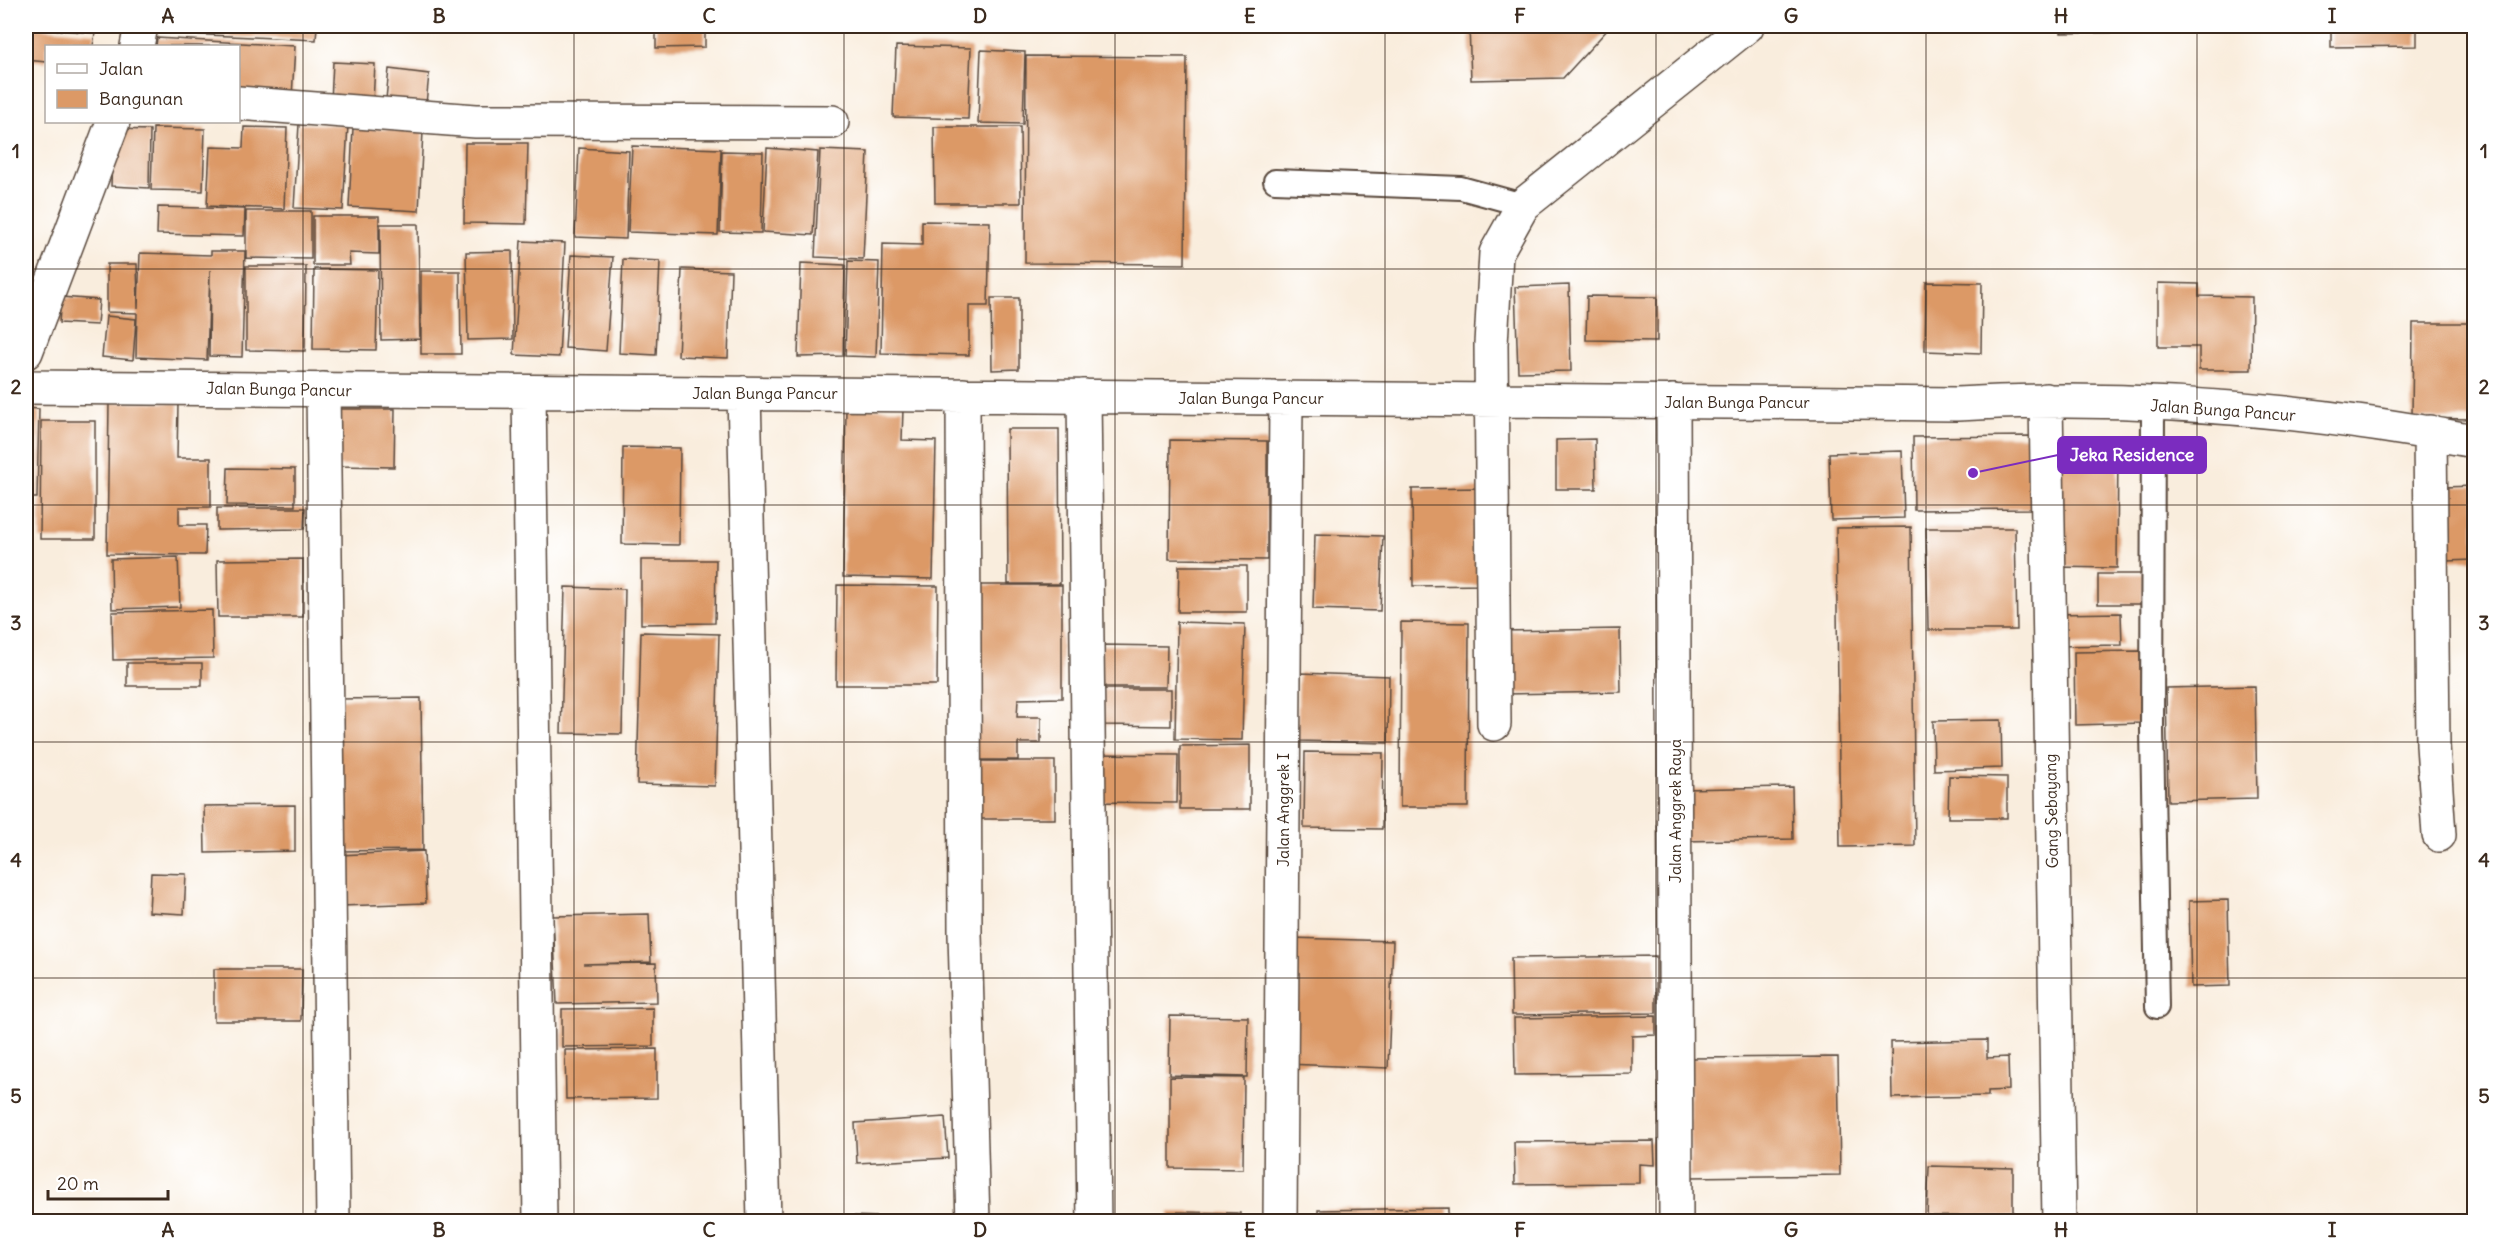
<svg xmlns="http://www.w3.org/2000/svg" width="2500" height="1247" font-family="Delius,sans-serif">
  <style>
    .building { fill: #dc9966 }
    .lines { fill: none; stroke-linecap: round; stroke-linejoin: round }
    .lane-casing { stroke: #58473b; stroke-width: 26 }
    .street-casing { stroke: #58473b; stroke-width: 36 }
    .lane { stroke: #fff; stroke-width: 22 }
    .street { stroke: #fff; stroke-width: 33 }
    .grid { fill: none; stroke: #3b2a1e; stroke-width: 1.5; stroke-opacity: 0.55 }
    .labels { text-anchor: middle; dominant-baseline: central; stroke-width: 4.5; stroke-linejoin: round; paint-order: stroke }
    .street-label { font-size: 16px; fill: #3b2a1e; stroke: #fff }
    .leader { fill: none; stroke: #7b2cbf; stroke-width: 2 }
    .callout-dot { fill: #7b2cbf; stroke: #fff; stroke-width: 2 }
    .callout { fill: #7b2cbf; stroke: #7b2cbf; stroke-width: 2 }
    .callout-label { font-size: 18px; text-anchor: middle; font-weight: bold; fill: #fff }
    .neatline { fill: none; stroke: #3b2a1e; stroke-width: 2 }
    .grid-label { font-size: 20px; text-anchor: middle; font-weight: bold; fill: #3b2a1e }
  </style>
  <rect width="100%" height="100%" fill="#fff"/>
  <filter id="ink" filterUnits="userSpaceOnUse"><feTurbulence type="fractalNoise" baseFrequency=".0167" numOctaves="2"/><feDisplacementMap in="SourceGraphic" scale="12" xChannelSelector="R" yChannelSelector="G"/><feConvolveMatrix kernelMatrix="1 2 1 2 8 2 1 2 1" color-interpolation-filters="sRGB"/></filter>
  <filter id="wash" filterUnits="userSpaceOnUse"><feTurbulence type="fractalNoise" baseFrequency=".008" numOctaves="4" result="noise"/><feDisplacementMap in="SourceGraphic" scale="24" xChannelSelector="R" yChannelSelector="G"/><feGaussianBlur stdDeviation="1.35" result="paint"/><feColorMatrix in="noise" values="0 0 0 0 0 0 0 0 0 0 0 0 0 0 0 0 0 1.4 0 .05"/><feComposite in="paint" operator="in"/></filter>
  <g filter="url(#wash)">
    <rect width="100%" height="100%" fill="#f9eddd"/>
    <g id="blocks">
      <path class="building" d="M186,26H317L316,40L186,34Z
        M656,26H705V47L656,48Z
        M923,26H980V29Z
        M1469,26H1608L1610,27L1563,78L1471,80Z
        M1917,26H2059V28L1917,29Z
        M2061,26H2157V32L2061,33Z
        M2331,26H2417V46L2331,47Z
        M26,27L95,33L93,46H46V62L26,60Z
        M157,38L295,46L292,97L238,94V46H156Z
        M896,46L971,48L968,119L893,117Z
        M981,50L1025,52L1023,124L978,123Z
        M1026,56L1187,57L1185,264L1025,263Z
        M333,62L375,64L373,103L331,101Z
        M389,69L429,74L425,114L385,109Z
        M299,124L348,125L343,210L294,208Z
        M244,127L287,128L284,209L207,206L210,147L243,148Z
        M934,127H1020L1021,203H935Z
        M153,128L205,129L203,191L151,190Z
        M353,128L423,131L419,211L349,207Z
        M113,129L150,130L149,188L111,186Z
        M465,143H528L526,224L464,223Z
        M632,146L721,149L718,235L628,232Z
        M579,148L629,151L626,239L575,237Z
        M767,148L818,152L813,235L763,232Z
        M820,150L868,152L863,259L815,257Z
        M722,151L763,152L761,233L720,232Z
        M158,207L245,209L244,236L157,234Z
        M246,211H311V259L246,258Z
        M313,216H379V254L349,253L350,265H313Z
        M922,221L990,222L988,306H969V355L881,353L883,244L922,245Z
        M380,224H418L420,339L381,340Z
        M521,241L565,243L559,357L514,355Z
        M211,251H245L242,357L209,356L210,270L207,360L136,357L137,313L107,312V264H137L138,308L140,253L211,255Z
        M512,251L513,339L468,340L466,252Z
        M571,255L613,257L606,351L565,348Z
        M623,259L660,261L656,355L619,353Z
        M848,261L879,262L876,357L845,356Z
        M801,263L845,265L843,356L798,357Z
        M246,266H306L305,351L246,350Z
        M314,269L378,270L376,350L313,349Z
        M682,269L731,271L728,358L678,356Z
        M421,271H460L461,354H421Z
        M1926,282L1982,283L1981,353L1925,351Z
        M2158,283L2199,284V296L2252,297L2251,370H2199V347H2158Z
        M1569,285L1571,371L1518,372L1515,287Z
        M1587,296L1657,297V341L1586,340Z
        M61,297L99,300L97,325L59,323Z
        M991,298H1019V369L992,370Z
        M106,316L136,319L133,360L102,357Z
        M2413,323H2474V419L2412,418Z
        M109,402L178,403L177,458H211V507H179V525H206L205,555L107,554Z
        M26,408L39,409L37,498H26Z
        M846,408L903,409L902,440L936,441L933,579L843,577Z
        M339,409H395L394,467L338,466Z
        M41,421H95V539H40Z
        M1007,429H1059L1060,584H1008Z
        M2032,436V509L1914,510L1913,437Z
        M1595,439L1596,489H1556V440Z
        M1170,440L1267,441V560L1169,559Z
        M623,447L680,448L679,545L622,544Z
        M2118,449L2117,568L2053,567L2054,451Z
        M1902,451L1904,518L1831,520L1829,453Z
        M228,468L295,469V506L227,505Z
        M2474,486V560L2446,561L2443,487Z
        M1482,488L1484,585L1413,586L1412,489Z
        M217,508H305L304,529L217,530Z
        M1911,527L1915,846L1840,847L1836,528Z
        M1926,528H2015L2017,630H1928Z
        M1315,534L1383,536L1380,611L1313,609Z
        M178,557L180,607L112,609L111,559Z
        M303,559V617H218L217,560Z
        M641,560H716L715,623L641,624Z
        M1179,566H1247V612H1178Z
        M2098,574H2143V604H2098Z
        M837,585L938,586L937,685H836Z
        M968,585H1062V698L1018,699L1017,717H1041V743H1018V760H968Z
        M565,587L625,589L622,734L561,733Z
        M212,610L213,658L113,660L112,612Z
        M2121,613L2122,645L2054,646V614Z
        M1177,622L1245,624L1242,740L1175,739Z
        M1401,622L1469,623L1468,807H1400Z
        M1620,629L1621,692L1503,694L1502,631Z
        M641,632L719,634L715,786L637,784Z
        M1101,645L1167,646L1166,687H1100Z
        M2140,651L2142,723L2075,725L2074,652Z
        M127,663H202V686H127Z
        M1299,673L1389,676L1388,743L1297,741Z
        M2255,686L2257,799L2168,801L2166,688Z
        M1103,689H1171V726L1103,725Z
        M421,698L423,850L339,851L337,699Z
        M2001,720L2002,768L1934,770L1933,721Z
        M1250,745V809H1180V746Z
        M1305,752L1383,753L1382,829L1304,828Z
        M1090,754L1178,755L1177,803L1090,802Z
        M978,761H1055V819H978Z
        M1949,776L2007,777V818H1948Z
        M1792,787L1793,839L1683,841L1682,789Z
        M295,805V851L205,853L204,806Z
        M424,851L426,903L341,906L339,855Z
        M151,873L186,874L184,914L149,912Z
        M2228,900L2230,986L2191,987L2189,901Z
        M649,914L651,962L583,964L656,963L657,1002L557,1004L553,916Z
        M1291,938L1393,941L1388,1068L1286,1064Z
        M1656,956V1013L1512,1015L1511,958Z
        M214,969H302L301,1021H214Z
        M653,1008V1046L562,1047V1009Z
        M1170,1016L1248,1017L1247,1077L1169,1075Z
        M1656,1016V1035L1632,1036V1074L1515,1075L1514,1018Z
        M1987,1040V1058L2008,1057L2009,1090L1988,1091V1096L1892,1098L1891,1042Z
        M657,1049V1098L566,1099L565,1050Z
        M1838,1057L1840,1175L1690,1177L1689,1058Z
        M1170,1077L1244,1078L1243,1169L1170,1168Z
        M945,1117L948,1158L857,1163L855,1123Z
        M1654,1141L1655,1165L1639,1164V1183L1515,1184L1514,1142Z
        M1929,1166L2013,1168V1217L1927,1216Z
        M1448,1208V1221H1318V1210Z
        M1169,1212L1240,1213V1221H1169Z
        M850,1216L944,1219V1221H849Z"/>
    </g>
  </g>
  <g filter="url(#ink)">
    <use href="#blocks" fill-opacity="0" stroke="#58473b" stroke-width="1.5"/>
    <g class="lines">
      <defs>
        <path id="lane" d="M1275,181L1461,188L1523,205
          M2153,405L2152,730L2157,1007"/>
        <path id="street" d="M137,46L141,26
          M238,103L476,121L832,122
          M26,352L113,122
          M26,387L1957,404C2129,394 2305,409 2474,441
          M323,389L333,1222
          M529,392L540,1222
          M744,393L764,1222
          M963,395L965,934L973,1222
          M1084,396L1094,1222
          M2046,400L2059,1222
          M1673,401L1676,1222
          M2430,432L2433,745L2439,835
          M1494,724L1491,344L1496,253L1523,205L1747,26
          M1280,1222L1286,398"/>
      </defs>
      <use href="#lane" class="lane-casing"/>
      <use href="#street" class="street-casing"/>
      <use href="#lane" class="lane"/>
      <use href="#street" class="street"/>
    </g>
  </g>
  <path class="grid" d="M303,26V1222M574,26V1222M844,26V1222M1115,26V1222M1385,26V1222M1656,26V1222M1926,26V1222M2197,26V1222M26,269H2474M26,505H2474M26,742H2474M26,978H2474"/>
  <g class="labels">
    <g class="street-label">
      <text transform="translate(279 389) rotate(1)">Jalan Bunga Pancur</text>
      <text x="765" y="393">Jalan Bunga Pancur</text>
      <text x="1251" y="398">Jalan Bunga Pancur</text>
      <text x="1737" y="402">Jalan Bunga Pancur</text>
      <text transform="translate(2223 410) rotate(4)">Jalan Bunga Pancur</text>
      <text transform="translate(1283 810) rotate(-90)">Jalan Anggrek I</text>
      <text transform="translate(1675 811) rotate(-90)">Jalan Anggrek Raya</text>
      <text transform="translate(2051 811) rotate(-91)">Gang Sebayang</text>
    </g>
  </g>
  <path class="leader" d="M1973 473L2058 455"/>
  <circle class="callout-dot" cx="1973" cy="473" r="6"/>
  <rect class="callout" x="2058" y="437" width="148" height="36" rx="6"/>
  <g class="callout-label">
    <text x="2132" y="461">Jeka Residence</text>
  </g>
  <rect width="2500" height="1247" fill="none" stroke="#fff" stroke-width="66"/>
  <rect x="45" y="45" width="195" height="78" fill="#ffffff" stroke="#b1aaa5" stroke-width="1.5"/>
  <rect x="57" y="64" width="30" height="9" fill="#ffffff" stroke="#b1aaa5" stroke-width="1.5"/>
  <text x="99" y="75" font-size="18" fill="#3b2a1e">Jalan</text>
  <rect x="57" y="90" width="30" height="18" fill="#dc9966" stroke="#b1aaa5" stroke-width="1.5"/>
  <text x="99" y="105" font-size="18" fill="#3b2a1e">Bangunan</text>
  <path d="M48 1190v9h120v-9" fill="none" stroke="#3b2a1e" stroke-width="3"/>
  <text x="57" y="1190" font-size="18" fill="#3b2a1e" stroke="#ffffff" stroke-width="4.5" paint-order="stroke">20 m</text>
  <rect x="33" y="33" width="2434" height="1181" class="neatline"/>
  <g class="grid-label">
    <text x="168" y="23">A</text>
    <text x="439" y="23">B</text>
    <text x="709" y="23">C</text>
    <text x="980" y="23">D</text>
    <text x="1250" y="23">E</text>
    <text x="1520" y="23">F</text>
    <text x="1791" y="23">G</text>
    <text x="2061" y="23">H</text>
    <text x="2332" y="23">I</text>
    <text x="16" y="158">1</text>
    <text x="2484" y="158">1</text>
    <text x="16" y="394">2</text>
    <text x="2484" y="394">2</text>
    <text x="16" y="630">3</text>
    <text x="2484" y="630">3</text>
    <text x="16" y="867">4</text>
    <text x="2484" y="867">4</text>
    <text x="16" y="1103">5</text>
    <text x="2484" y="1103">5</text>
    <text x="168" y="1237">A</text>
    <text x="439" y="1237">B</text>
    <text x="709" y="1237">C</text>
    <text x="980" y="1237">D</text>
    <text x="1250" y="1237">E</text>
    <text x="1520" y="1237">F</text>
    <text x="1791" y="1237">G</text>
    <text x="2061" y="1237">H</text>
    <text x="2332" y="1237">I</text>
  </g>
</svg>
